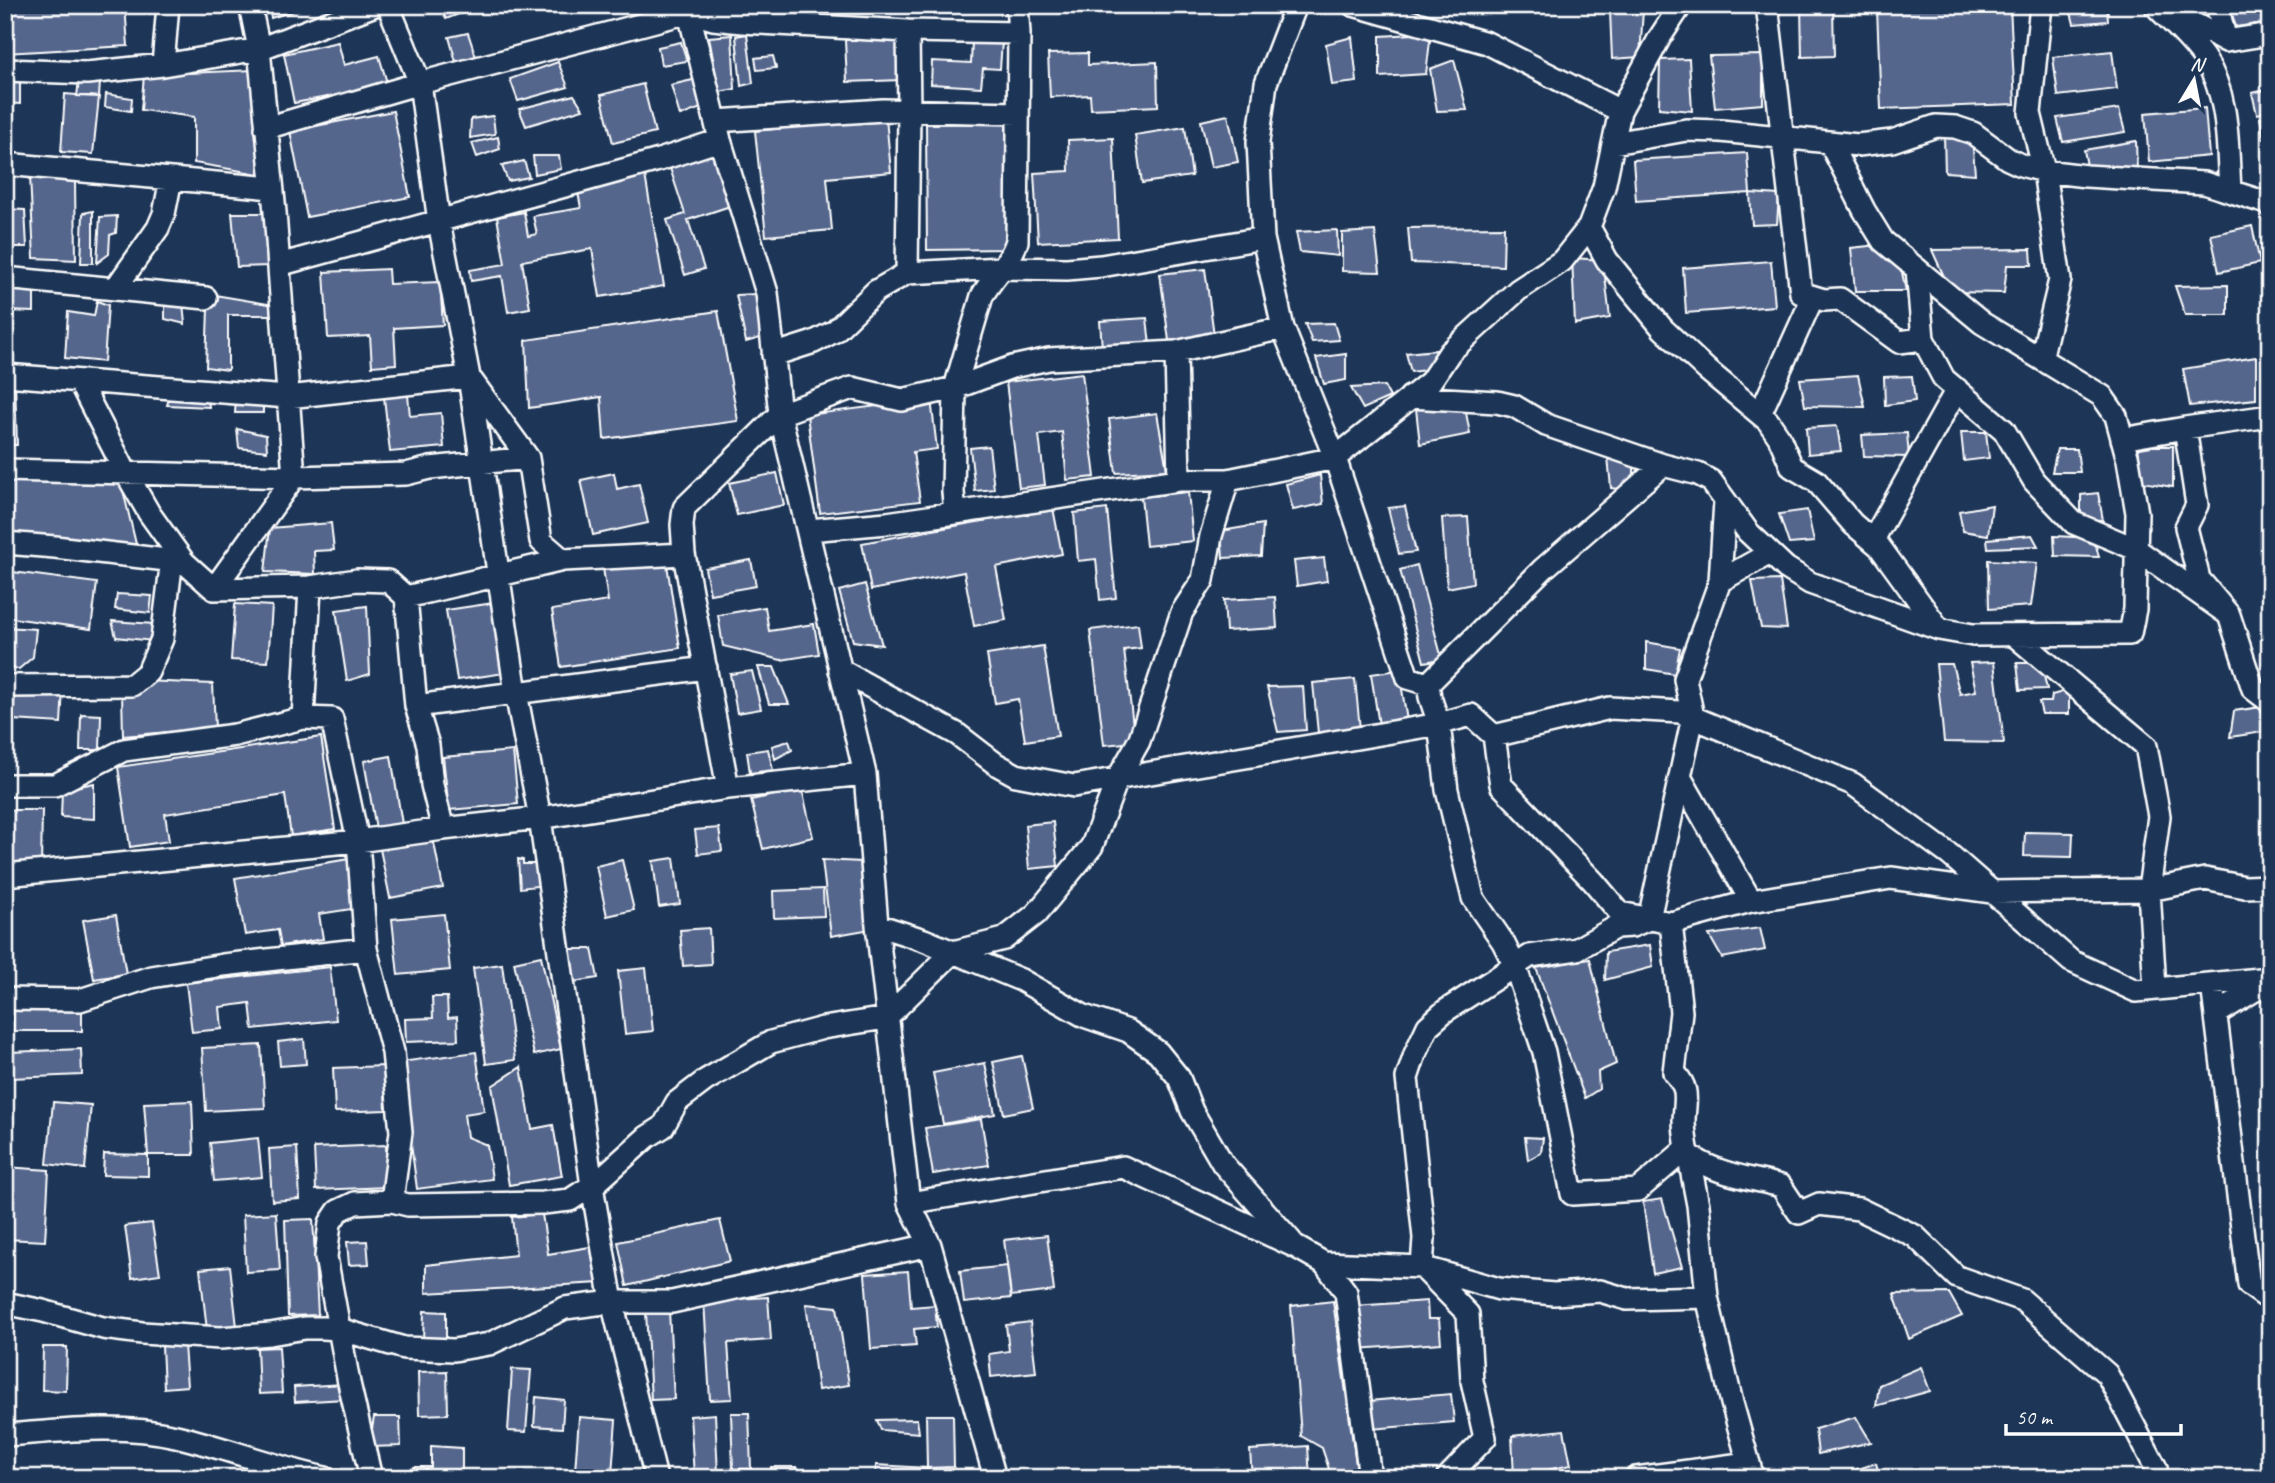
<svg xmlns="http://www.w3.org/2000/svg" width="2275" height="1483" font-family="Caveat,sans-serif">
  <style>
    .building { fill: #55668d; stroke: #fff; stroke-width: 2 }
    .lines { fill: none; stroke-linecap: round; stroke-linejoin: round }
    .minor-casing { stroke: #fff; stroke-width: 26 }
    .minor { stroke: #1d3557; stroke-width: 21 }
  </style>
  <rect width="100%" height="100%" fill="#1d3557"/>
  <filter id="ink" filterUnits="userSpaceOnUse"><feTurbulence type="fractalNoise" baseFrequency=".0143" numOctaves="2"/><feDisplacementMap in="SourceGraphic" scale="14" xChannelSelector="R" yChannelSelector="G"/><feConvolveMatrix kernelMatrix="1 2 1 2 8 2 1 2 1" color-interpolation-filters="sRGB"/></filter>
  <g filter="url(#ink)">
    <path class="building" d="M5,5H125L128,46L5,53Z
      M268,5H314L271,18Z
      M442,5H470L472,9L446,19L440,6Z
      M1801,5H1833L1834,56L1802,57Z
      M1965,5H2010L2015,104L1881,109L1877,9Z
      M2069,5H2107L2108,21L2074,24Z
      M2229,5H2270V22L2236,27Z
      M1643,9L1640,57L1612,59L1610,11Z
      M468,33L477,60L457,65L449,37Z
      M1431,33L1426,74L1380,77V36Z
      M747,34L753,83L741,86L736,36Z
      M732,35L735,89L719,92L709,37Z
      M1352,37L1357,82L1332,85L1326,44Z
      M901,39L902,80L847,82L845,40Z
      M972,40L1002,41L1000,69L983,68L981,87L931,84L932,61L971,63Z
      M338,42L344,65L379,56L388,86L294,103L284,54Z
      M681,42L687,61L661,65L658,47Z
      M2112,51L2117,89L2058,96L2053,57Z
      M1088,53V65L1157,62L1158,106L1091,109L1090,95L1050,97L1048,54Z
      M1763,55V104L1715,108L1709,56Z
      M773,56L776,68L757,70L755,58Z
      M1689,59L1692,111L1659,108L1660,60Z
      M1454,60L1467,110L1437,111L1430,69Z
      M558,62L568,87L518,101L510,79Z
      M254,70L259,174L194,163V117L141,110L144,75Z
      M80,73L100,82L99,97L77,96Z
      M5,78L20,81V104L5,103Z
      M697,79L704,107L680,116L671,85Z
      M643,84L655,133L613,143L601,95Z
      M2270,89V111L2257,114L2252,93Z
      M65,94L99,97L93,154L61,152Z
      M106,94L132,98L131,111L105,107Z
      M574,95L583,109L526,126L519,109Z
      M2205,108L2209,156L2149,162L2145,113Z
      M2119,109L2125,132L2063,142L2057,118Z
      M393,111L410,197L307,217L290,131Z
      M1228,115L1238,162L1211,167L1201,121Z
      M493,116L495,134L470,138L471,119Z
      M2270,116V137L2264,139L2260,118Z
      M886,118L891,172L827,178L832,230L766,236L755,131Z
      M1006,123L1007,249L927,250L926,124Z
      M1185,127L1192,176L1142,183L1135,135Z
      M1944,135L1972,137L1975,174L1945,172Z
      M498,137L500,149L477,157L472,143Z
      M1113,138L1118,238L1038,242L1034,173L1069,171L1068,140Z
      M2136,141L2137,171H2088L2084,150Z
      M715,150L733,205L688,220L704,269L685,275L667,220L685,214L669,165Z
      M1747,153L1750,193L1636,201L1633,160Z
      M533,156H559L561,169L535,174Z
      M524,161L529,177L508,181L502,166Z
      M645,175L664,286L600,297L592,249L522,261L530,308L508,312L502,276L471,281L470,270L505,264L497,217L524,212L528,236L537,234L533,216L581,208L577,187Z
      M30,176L75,182L76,260L34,258Z
      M1750,193L1779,195L1777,224L1752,225Z
      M5,209L25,210L27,247H5Z
      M93,211V263H81L83,213Z
      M232,213H274L269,266L237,267Z
      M117,216L116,233L110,235L109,254L97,263L100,217Z
      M2252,226L2260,263L2219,272L2211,235Z
      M1504,227L1503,266L1411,263L1408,228Z
      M1337,230L1338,256L1300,252L1296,232Z
      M1375,231L1380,272L1342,271V233Z
      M1878,245L1900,263L1906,291H1855L1851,248Z
      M2031,249L2032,265H2007L2004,293L1951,292L1932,250Z
      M1572,258L1603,260L1610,318L1575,324Z
      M1771,261L1775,306L1686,313L1683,268Z
      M388,269L389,284L440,282L443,325L394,328L396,364L372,366L370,336L328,338L324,272Z
      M1205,269L1214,335L1169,341L1160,274Z
      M5,282L34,289V312L5,311Z
      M2228,285V315H2185L2175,286Z
      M757,294L767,336L746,342L736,295Z
      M215,295L274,305L272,315H228V370L206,367L208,308Z
      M97,301L108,305L104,362L65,358L68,312L94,316Z
      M165,301L183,303L185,324L165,319Z
      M718,311L738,421L604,439L601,397L529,408L526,340Z
      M1147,318L1150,345L1102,348L1100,321Z
      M1334,323L1339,340L1312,342L1305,324Z
      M1437,350L1432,369L1411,372L1406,353Z
      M1346,354V380L1324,384L1316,358Z
      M2256,357V399L2190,406L2183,369Z
      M1082,373L1095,477L1067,480L1062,432L1039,435L1045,485L1019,488L1006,382Z
      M1858,375L1865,407L1805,406L1800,379Z
      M1912,376L1915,401L1885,405L1884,377Z
      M15,381L17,445H5V382Z
      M1384,386L1390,397L1363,409L1351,388Z
      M170,395L208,398L209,407L167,405Z
      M408,395L410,416L441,413L444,447L390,452L384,397Z
      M236,399L263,402V413H235Z
      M931,399L937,449L913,452L920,501L820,513L807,415Z
      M1465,407L1470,434L1420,444L1416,409Z
      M1157,413L1167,470L1116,473L1109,419Z
      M1837,426L1841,451L1808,454L1806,428Z
      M237,429L266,435L267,451L239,448Z
      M1961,432H1986L1989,458L1964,461Z
      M1907,433L1909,457L1864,456L1862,435Z
      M989,446L994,489L975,491L970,448Z
      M2138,446H2173V487L2142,482Z
      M2057,449H2077L2080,472H2052Z
      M1608,457L1634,460V491L1611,488Z
      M614,473L617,489L639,484L648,523L593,535L581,480Z
      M777,473L784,505L737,515L729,483Z
      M1320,475L1323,504L1293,510L1286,484Z
      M5,477L121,482L136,544L5,539Z
      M1188,492L1193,541L1146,546L1141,497Z
      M2098,493L2103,520L2081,519V495Z
      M1992,505L1988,535L1963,531L1959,511Z
      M1405,506L1416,552L1399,554L1388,508Z
      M1053,508L1062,554L996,567L1006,620L974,626L964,572L871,590L862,543Z
      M1107,509L1116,598L1100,600L1096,559L1078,561L1074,513Z
      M1807,510L1814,542L1789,544L1779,514Z
      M1468,517L1473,583L1447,588L1442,518Z
      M331,523L334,550L314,551L315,574L265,572L270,528Z
      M1263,524L1261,556L1223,558L1221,531Z
      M2032,535L2038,546L1988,548L1987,539Z
      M2054,536L2094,538L2099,557L2055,556Z
      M666,558L680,648L561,667L552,610L608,601L603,568Z
      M1324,558L1327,581L1297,586L1294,561Z
      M751,560L756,586L710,594L705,568Z
      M1988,560L2037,563L2031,606L1989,609Z
      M1417,565L1442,659L1424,662L1400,570Z
      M5,571L97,583L91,629L5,617Z
      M1780,580L1787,629L1761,628L1752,581Z
      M865,584L882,645L853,641L839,591Z
      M117,594L152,596L150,613L115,609Z
      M1275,597L1277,628L1226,631L1224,600Z
      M494,603L505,673L457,680L446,610Z
      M235,604L272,606L268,662L231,660Z
      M367,606L370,674L347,681L336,610Z
      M765,607L769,631L814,624L819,654L781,660L723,646L718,615Z
      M112,621L154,624L153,641L116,637Z
      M1138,624L1141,648L1124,650L1135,742L1104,745L1090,630Z
      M5,627L36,629L33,657L19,669L5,667Z
      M1646,642L1680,648L1675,674L1646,669Z
      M1043,646L1058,736L1025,741L1018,699L995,703L987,655Z
      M1994,662L2004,743L1944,742L1936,664H1952L1960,694L1976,691L1970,663Z
      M2017,663H2041L2047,689L2020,690Z
      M758,667H774L789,704H769Z
      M1399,670L1407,721L1379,725L1371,674Z
      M752,671L761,709L737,713L730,674Z
      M1355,679L1360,729L1318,733L1313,683Z
      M143,681L213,684L215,728L123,736L122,693Z
      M15,686L63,689L61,723L13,720Z
      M1303,686L1306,730L1278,732L1267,687Z
      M2069,690V714H2042L2039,702H2051L2052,695Z
      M2268,706L2270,731L2230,737L2234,711Z
      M81,714L101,715L100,750H80Z
      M321,737L335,829L291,836L285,795L165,814L169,841L130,847L118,767Z
      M789,741L792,750L775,759L772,746Z
      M768,749L773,770L750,773L747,752Z
      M513,751L518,804L449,810L443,757Z
      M391,756L402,824L376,829L364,761Z
      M94,783V819L61,817L62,790Z
      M802,789L813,837L763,849L751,800Z
      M5,810H42L41,869L5,868Z
      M1053,822L1058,866L1029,869L1025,825Z
      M719,828L722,851L698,854L695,830Z
      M2025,832L2073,833L2072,857L2024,856Z
      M433,838L443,888L390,898L380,849Z
      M535,856L546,885L520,888L518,859L523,860V864H534Z
      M674,858L680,904L659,907L653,861Z
      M349,859L358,908L319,914L323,939L281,946L278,930L245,935L235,878Z
      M622,860L634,910L607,916L596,866Z
      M822,860L862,862L871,929L831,936Z
      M823,889L824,916L774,918L773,891Z
      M444,914L450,970L398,975L392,919Z
      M116,915L126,974L94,979L83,920Z
      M709,928L711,964L683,966L680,930Z
      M1760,928L1765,950L1722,958L1709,935Z
      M1650,945L1653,967L1605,980L1606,952Z
      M569,949H592L598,978L574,982Z
      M541,956L561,1049L534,1055L514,962Z
      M1590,959L1616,1064L1598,1072L1599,1089L1585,1098L1536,968Z
      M502,964L515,1060L486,1064L473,968Z
      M330,967L336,1020L253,1029L250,1003L220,1007L222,1029L192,1032L186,983Z
      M646,968L653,1031L625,1034L618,971Z
      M432,997H447L448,1018L457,1017L458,1040L406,1042L405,1019L433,1018Z
      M13,1006H82V1031H13Z
      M304,1039L306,1064L280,1066L278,1042Z
      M261,1045L265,1108L206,1111L202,1048Z
      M81,1049L82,1075L11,1078L10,1052Z
      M476,1052L484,1111L464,1114L467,1137L487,1145L492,1179L417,1189L400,1062Z
      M1022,1056L1033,1108L1004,1114L993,1062Z
      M985,1063L995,1114L943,1124L933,1073Z
      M384,1066L386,1110L335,1112L333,1068Z
      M521,1067L532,1129L553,1125L562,1176L509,1185L492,1086Z
      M192,1101L194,1155H148L144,1103Z
      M53,1102L91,1105L85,1169L47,1164Z
      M981,1119L989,1165L933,1174L925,1128Z
      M1525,1137L1543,1138L1541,1153L1528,1160Z
      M258,1138L262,1177L214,1181L210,1143Z
      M386,1145L388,1187L316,1190L314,1148Z
      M297,1147L300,1199L272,1201L269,1149Z
      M104,1154L148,1155V1176L103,1175Z
      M5,1167L49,1170L45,1241L5,1239Z
      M1662,1199L1682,1267L1653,1273L1643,1202Z
      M276,1213L280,1270L246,1272L243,1215Z
      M542,1214L548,1254L590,1247L600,1283L426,1293V1265L516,1255L512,1217Z
      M313,1219L318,1315L288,1316L285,1220Z
      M720,1220L730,1261L627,1286L618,1242Z
      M152,1223L160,1274L132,1278L125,1226Z
      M1047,1235L1054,1291L1011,1296L1004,1240Z
      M367,1241L369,1264L349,1265L347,1242Z
      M230,1266L237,1327L207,1330L200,1269Z
      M1007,1266L1011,1298L964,1303L960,1271Z
      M908,1271L911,1307L935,1305L937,1327L914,1329L916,1346L871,1349L865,1274Z
      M1949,1293L1962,1316L1909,1339L1894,1294Z
      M768,1297L771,1340L728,1343L732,1399L710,1400L704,1301Z
      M1333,1301L1358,1478H1332L1322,1448L1301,1436L1291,1306Z
      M1427,1301L1428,1319H1439L1441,1343L1357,1349L1354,1306Z
      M806,1304L837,1307L849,1385L818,1390Z
      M424,1311L446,1312V1342L423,1341Z
      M669,1311L674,1399L651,1400L646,1312Z
      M1030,1322L1036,1372L991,1377L989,1354L1009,1351L1006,1325Z
      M184,1345L187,1386L164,1388L162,1346Z
      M43,1347H67L66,1391L42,1390Z
      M279,1347L282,1393L259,1394L257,1348Z
      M1921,1367L1930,1391L1876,1406L1879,1385Z
      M512,1369L531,1370L526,1432L508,1431Z
      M447,1371L448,1414L419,1415L418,1372Z
      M344,1384L345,1399L295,1402L294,1387Z
      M1451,1394L1454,1422L1371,1429L1369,1401Z
      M536,1397L564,1400L562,1428L534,1426Z
      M731,1413H749L751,1469H733Z
      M715,1414L718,1474L694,1475L690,1416Z
      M926,1415H953L954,1467L927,1468Z
      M374,1417H400L401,1446L369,1447Z
      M579,1417L616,1420L612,1474L575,1471Z
      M1856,1417L1871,1442L1818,1454L1815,1429Z
      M917,1419L919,1433L881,1430L877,1420Z
      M1564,1430L1571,1465L1514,1477L1512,1436Z
      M431,1446L462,1448V1478H413L414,1467H431Z
      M1308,1446L1310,1478H1252L1250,1450Z
      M1876,1463L1880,1478H1832Z
      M876,1465L927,1468L926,1478H875Z
      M771,1467H797V1478H771Z"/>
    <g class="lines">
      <defs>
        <path id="minor" d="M250,5L259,49L275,212L294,477L214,589L310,587L303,718L332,719L358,841L366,949L393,1052L401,1132L392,1201L355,1203L338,1211L330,1223L326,1257L349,1383L371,1478
          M388,5L420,83L439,222L469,377L516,693L540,818L592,1186L612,1302L656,1478
          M687,5L720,140L767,293L780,414L865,774L877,925L909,1203L930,1245L995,1478
          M1296,5L1266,83L1258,142L1263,238L1283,328L1335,458L1408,678L1428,684L1430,697L1439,724L1471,715L1494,736L1501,785L1593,881L1620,913L1671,923L1681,1012L1674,1072C1690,1090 1685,1098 1684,1120C1684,1131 1686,1143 1688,1154C1713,1174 1751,1178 1781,1186L1799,1213L1819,1204L1859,1209L1915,1236L1957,1277L2022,1300L2107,1374L2156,1468L2157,1478
          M1353,5L1487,43L1620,111
          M1765,5L1768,13L1801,293L1824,300L1840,299L1899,342L1923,339L1917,269
          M2155,5C2171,22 2191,39 2204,58C2230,96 2227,146 2230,190
          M2217,5L2226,41
          M2165,8L2226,41L2270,34
          M163,65L168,5
          M5,70L87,73L163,65L259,49L375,5
          M716,121L883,110L1018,113
          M266,128L420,83L689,12L713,19L742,22L908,31L1019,33
          M1614,143L1686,130L1721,131L1858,145L1892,141L1936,126L1955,127L1973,133L2008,159L2021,165L2044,171L2086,176L2204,183L2270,204
          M5,164L272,188
          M1589,227L1607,260L1663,329L1707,370L1768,421L1779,437L1792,467L1816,481L1853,524L1879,546L1939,629
          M279,265L659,160L720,140
          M907,273L909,111L908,31
          M5,278L206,298
          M115,289L158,228L164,214L171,179
          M1923,339L1944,379L2004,430L2034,481L2074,523L2136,549L2229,615
          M1176,352L1179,480
          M773,355L814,342L835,331L876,291L907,273L1001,268L1067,269L1101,266L1263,238
          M2041,359L2060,280L2044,171L2030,113L2041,5
          M5,375L288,397L469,377
          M79,381L126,473L149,513L184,562
          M472,381L528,458L541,541L563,560
          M1410,397L1497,402L1514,406L1546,425L1663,465L1698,474L1711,481L1748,532L1786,568L1810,583L1939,629L1973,635L2130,634L2135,609L2137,513L2128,460L2116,416L2102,396L1982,323L1883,241L1864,210L1830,143
          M1760,414L1813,297
          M2185,428L2270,416
          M2122,439L2185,428L2197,505L2186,527L2199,579L2229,615L2253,689L2270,702
          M5,470L294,477L406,474L430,468L528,458
          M1725,501L1720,581L1770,553
          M955,513L1179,480H1228
          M809,530L887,523L955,513L953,492L955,388L982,296C993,276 1011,262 1017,241L1019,33L1017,5
          M1873,540L1957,389
          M5,543L55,547L184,562L214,589
          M310,587L357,580L388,581L406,597L563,560L684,554
          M406,597L416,706L428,745L432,785L443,829
          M2014,635L2146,746L2159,816L2149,890L2205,879L2245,887L2270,886
          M840,670L957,734L996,764L1016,775L1074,786L1439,724L1447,790L1473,898L1503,942L1515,966L1544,1052L1572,1194L1638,1190L1687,1148L1698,1205L1707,1297L1732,1403L1753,1478
          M1428,684L1543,569L1663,465
          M5,686L132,685L148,672L162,639L172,559
          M416,706L706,668
          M1494,736L1610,708L1680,712L1853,784L1950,855L2071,961L2136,991L2270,978
          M1680,777L1751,901
          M5,785H55L124,750L235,735L303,718
          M728,788L684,554L682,525L684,508L780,414L852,388L902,400L955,388L1012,367L1049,359L1176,352L1283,328
          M5,875L358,841L443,829L540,818L728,788L865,774
          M1671,923L1751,901L1891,878L1992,892L2149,890L2155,989
          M877,925L924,940L1021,980L1084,1016L1128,1031L1158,1052L1179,1078L1192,1111L1223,1164L1291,1241
          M2212,984L2249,1285L2270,1300
          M5,999L80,1000L151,977L223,965L366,949
          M2216,1014L2268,982
          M392,1201L408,1205L543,1203L570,1200L596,1183L647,1137L663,1127L677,1102L706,1080L771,1042L823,1028L886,1018L953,952L1004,939L1036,914L1092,846L1117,780L1139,741L1182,612L1203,580L1211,536L1228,480L1335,458L1430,382L1450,352L1518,290L1562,261L1589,227L1604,187L1620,111L1660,37L1681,5
          M909,1203L1123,1167L1296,1247L1324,1263L1346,1292L1370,1478
          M1324,1263L1422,1267L1499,1289L1554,1294L1600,1291L1627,1299L1707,1297
          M5,1303L43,1311L103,1328L142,1333L220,1338L270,1334L305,1328H323L339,1329L404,1348L454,1350L489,1344L565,1308L612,1302H672L930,1245
          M5,1435C61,1431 120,1423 176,1436C226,1448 274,1467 325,1478
          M1447,1478L1485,1438L1472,1381L1468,1314L1422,1267L1424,1238L1407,1078L1415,1054L1428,1026L1445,1011L1530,956L1577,949L1616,927L1632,926L1649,919L1693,717L1685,679L1720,581
          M1636,1478L1749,1463"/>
      </defs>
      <use href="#minor" class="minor-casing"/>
      <use href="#minor" class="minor"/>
    </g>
  </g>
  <rect width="2275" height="1483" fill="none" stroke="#1d3557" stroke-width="28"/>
  <rect x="14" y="14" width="2247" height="1455" fill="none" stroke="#fff" stroke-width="2.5" filter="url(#ink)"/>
  <g transform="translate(2194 80) rotate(10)" stroke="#1d3557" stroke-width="5" paint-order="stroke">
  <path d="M0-5L12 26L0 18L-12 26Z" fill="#ffffff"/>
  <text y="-10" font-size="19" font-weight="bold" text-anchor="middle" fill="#ffffff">N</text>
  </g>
  <path d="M2006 1424v10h175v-10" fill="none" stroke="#ffffff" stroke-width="3.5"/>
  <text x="2016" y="1424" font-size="21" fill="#ffffff" stroke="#1d3557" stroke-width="5" paint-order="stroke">50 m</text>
</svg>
